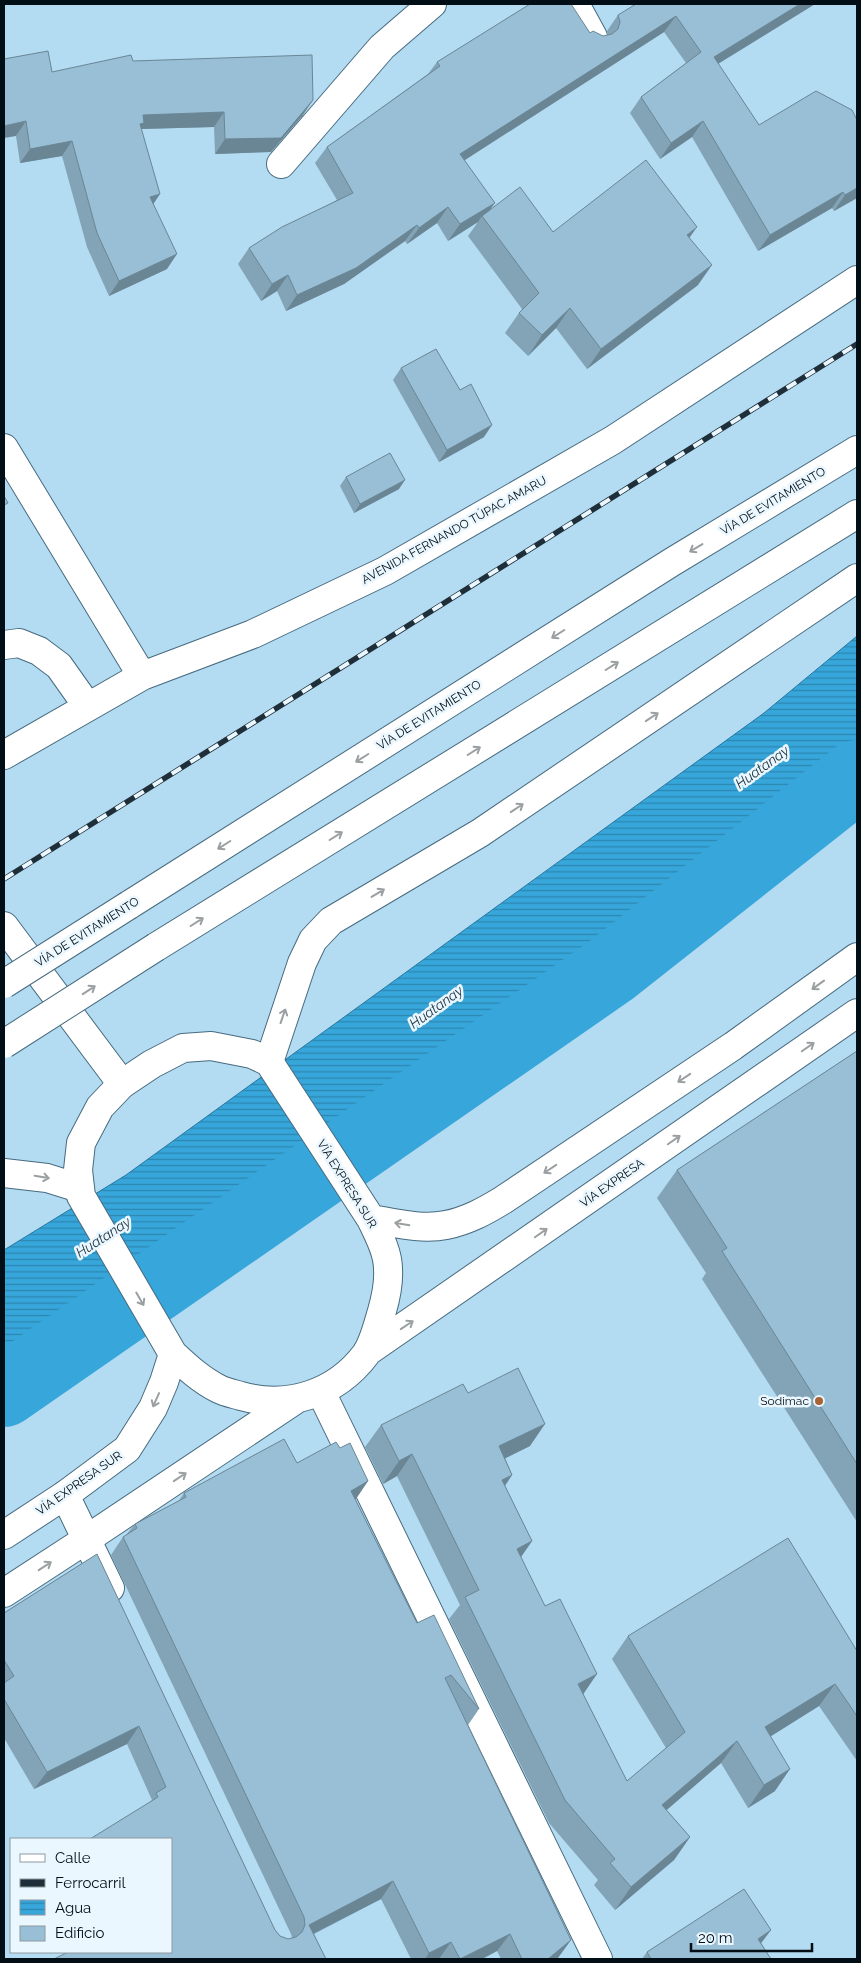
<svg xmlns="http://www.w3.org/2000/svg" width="861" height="1963" font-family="Raleway,sans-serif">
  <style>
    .water { fill: url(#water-rules); stroke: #2778a0 }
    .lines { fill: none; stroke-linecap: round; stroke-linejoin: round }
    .river { stroke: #37a6db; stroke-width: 72 }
    .minor-casing { stroke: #476b7f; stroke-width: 30 }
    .major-casing { stroke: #476b7f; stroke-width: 30 }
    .highway-casing { stroke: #476b7f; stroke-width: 30 }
    .minor { stroke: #fff; stroke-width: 28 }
    .major { stroke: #fff; stroke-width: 28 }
    .highway { stroke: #fff; stroke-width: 28 }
    .rail-casing { stroke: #1f2f39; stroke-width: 5.5 }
    .rail { stroke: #ebf7fe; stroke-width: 4; stroke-dasharray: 11; stroke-linecap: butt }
    .highway-bridge-casing { stroke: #476b7f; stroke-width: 30; stroke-linecap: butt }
    .highway-bridge { stroke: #fff; stroke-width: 28 }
    .wall { fill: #83a4b7 }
    .shaded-wall { fill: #6a8695 }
    .building { fill: #98bfd5; stroke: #6a8695 }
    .oneway { stroke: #9a9fa1 }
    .poi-dot { fill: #a76333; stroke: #ebf7fe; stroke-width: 2 }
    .labels { text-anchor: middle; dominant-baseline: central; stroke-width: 5; stroke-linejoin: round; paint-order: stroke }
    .street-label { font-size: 12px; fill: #020e15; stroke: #ebf7fe }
    .poi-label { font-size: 12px; fill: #020e15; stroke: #ebf7fe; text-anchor: end }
    .water-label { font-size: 14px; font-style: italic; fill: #1d3441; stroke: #ebf7fe }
  </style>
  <defs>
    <pattern id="water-rules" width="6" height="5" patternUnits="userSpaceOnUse" patternTransform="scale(1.25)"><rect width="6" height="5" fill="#37a6db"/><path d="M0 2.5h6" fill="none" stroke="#2c86b0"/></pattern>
  </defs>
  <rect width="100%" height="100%" fill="#b3dbf2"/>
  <path class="water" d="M857,636V776L611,970L4,1391V1250L126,1175L764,713Z"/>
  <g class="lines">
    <path class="river" d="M4,1391L611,970L857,776"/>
    <defs>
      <path id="minor" d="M575,4L593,37
        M281,164L382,47L432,4
        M4,448L142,676
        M4,645L19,643L39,651L59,666L88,707
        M4,755L142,676L253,634L385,571L613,440L857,280
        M4,926L122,1084
        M321,1392L598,1959
        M65,1495L110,1588"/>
      <path id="major" d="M211,1046L252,1054L269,1062L371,1219C378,1234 388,1252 388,1269C389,1284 386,1297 382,1311C378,1324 374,1342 366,1354C336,1394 288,1409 241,1396C234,1394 225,1392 219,1389C201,1380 187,1367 173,1354L81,1196L78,1170L81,1143L100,1107L122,1084L152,1064L183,1048Z
        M371,1219C395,1223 422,1230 446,1225C467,1221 485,1211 503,1200L733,1046L857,957
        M367,1352L857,1013
        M4,1535L65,1495L127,1449L153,1408L164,1382L173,1354
        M4,1593L87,1539L295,1400"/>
      <path id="highway" d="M129,905L672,562L857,450
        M156,947L857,514
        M269,1062L302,963L313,940L331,921L480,833L857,578
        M4,1173L47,1178L79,1188"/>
    </defs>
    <use href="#minor" class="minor-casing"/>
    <use href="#major" class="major-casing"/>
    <use href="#highway" class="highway-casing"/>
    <use href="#minor" class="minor"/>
    <use href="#major" class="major"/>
    <use href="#highway" class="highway"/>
    <defs>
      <path id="rail" d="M4,879L857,344"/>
    </defs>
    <use href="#rail" class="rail-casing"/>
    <use href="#rail" class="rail"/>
    <defs>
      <path id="highway-bridge" d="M4,984L129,905
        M4,1044L156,947"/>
    </defs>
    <use href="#highway-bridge" class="highway-bridge-casing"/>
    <use href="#highway-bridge" class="highway-bridge"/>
  </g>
  <path class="wall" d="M815,4L718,64L759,125L857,120V198L834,211L832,208L758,251L692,137L660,159L630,113L641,97L686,63L664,32L464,160L489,210L553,232L690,238L698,285L587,369L556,328L528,356L505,333L519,313L522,309L468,236L478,222L448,241L437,223L407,244L405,241L344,284L286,311L277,291L261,301L238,264L249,248L337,200L315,163L327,147L428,74L437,62L590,33L603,36L608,35L607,31L618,15Z
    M133,61L303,115L271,152L215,154L214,127L141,129L153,204L167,269L109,296L87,247L62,156L20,163L16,136L52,72Z
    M401,368L484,437L439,462L393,380Z
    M346,477L399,489L354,513L340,486Z
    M857,1051V1522L702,1279L706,1273L657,1198L677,1170Z
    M468,1393L530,1446L505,1458L512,1475L505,1486L532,1541L521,1557L583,1694L627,1781L666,1748L612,1659L628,1636L857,1651V1761L819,1706L771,1736L775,1791L748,1808L721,1763L666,1810L690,1837L674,1860L615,1910L594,1885L598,1880L549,1823L449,1619L460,1605L397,1476L383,1484L365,1447L381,1425Z
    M340,1448L368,1481L355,1499L417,1623L479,1709L468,1725L571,1940L556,1959H501L497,1951L482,1959H411L381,1899L314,1934L326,1959L171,1952L149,1803L152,1800L127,1744L34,1789L4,1738V1613L97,1554L275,1930L280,1936L288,1939L292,1938L291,1934L111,1555L123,1537L126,1535L135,1524L178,1502L184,1493L297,1463Z
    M762,1942L761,1943L771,1959H642L647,1952Z"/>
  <path class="shaded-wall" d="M800,4H815L703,73L714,57Z
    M676,16L664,32L448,171L460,154Z
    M313,100L303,115L271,152L215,154L225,139Z
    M224,112L214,127L140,129L134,138L143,115Z
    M26,121L16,136L4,138V126Z
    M703,121L692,137L660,159L671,143Z
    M72,141L62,156L20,163L30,149Z
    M857,188V198L834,211L845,195Z
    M843,192L832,208L758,251L770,235Z
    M160,194L150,209V197Z
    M495,203L484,218L482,216L478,222L448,241L460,224Z
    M448,207L437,223L407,244L419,228Z
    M417,225L405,241L344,284L286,311L297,295Z
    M697,227L683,247L687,235Z
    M177,254L167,269L109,296L119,281Z
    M712,265L698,285L587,369L601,349Z
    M288,275L277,291L261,301L272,284Z
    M570,308L556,328L528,356L542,335Z
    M492,425L484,437L439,462L447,450Z
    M405,480L399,489L354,513L360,504Z
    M545,1424L530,1446L484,1469L499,1446Z
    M412,1454L397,1476L383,1484L399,1461Z
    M512,1475L497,1497L502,1480Z
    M368,1481L356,1499L339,1508L351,1491Z
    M532,1541L516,1564L517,1549Z
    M597,1674L582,1696L578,1684Z
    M835,1684L819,1706L749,1750L765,1727Z
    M139,1726L127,1744L34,1789L47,1772Z
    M737,1741L721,1763L646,1828L662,1805Z
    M790,1769L775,1791L748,1808L764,1785Z
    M690,1837L674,1860L615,1910L631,1887Z
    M393,1881L381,1899L297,1942L309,1925Z
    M771,1930L762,1942L750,1950L758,1939Z
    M510,1934L497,1951L482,1959H460Z
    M571,1940L558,1958L556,1959H548Z
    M451,1942L439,1959H425L429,1953Z"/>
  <path class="building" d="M530,4H571L590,33L593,31L603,36L612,34L618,29L620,22L618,15L636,4H800L714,57L759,125L816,91L852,110L857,120V188L845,195L843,192L770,235L703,121L671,143L641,97L701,52L676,16L460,154L495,203L460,224L448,207L419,228L417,225L356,268L297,295L288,275L272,284L249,248L282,227L353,193L327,147L440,66L437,62Z
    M48,51L52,72L131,55L133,61L312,55L313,100L281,138L225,139L224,112L143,115L144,123L140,124L160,194L150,197L177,254L119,281L97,233L72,141L30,149L26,121L4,126V59Z
    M646,160L697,227L687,235L712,265L601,349L570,308L542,335L519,313L539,293L482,216L520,187L553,232Z
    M436,349L460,390L471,384L492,425L447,450L401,368Z
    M390,453L405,480L360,504L346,477Z
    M4,496L8,503L4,505Z
    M857,1051V1464L722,1251L727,1248L677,1170Z
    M518,1368L545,1424L499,1446L512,1475L502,1480L532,1541L517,1549L545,1606L560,1599L597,1674L578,1684L627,1781L685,1732L628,1636L788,1538L857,1651V1716L835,1684L765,1727L790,1769L764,1785L737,1741L662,1805L690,1837L631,1887L610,1863L615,1859L565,1800L465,1597L479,1590L412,1454L399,1461L381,1425L463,1384L468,1393Z
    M284,1439L297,1463L336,1442L340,1448L350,1443L368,1481L351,1491L417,1623L434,1615L479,1709L451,1675L445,1678L571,1940L548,1959H522L510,1934L460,1959L451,1942L429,1953L393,1881L309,1925L326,1959H54L68,1952H171V1839H90L158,1797L156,1793L166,1787L139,1726L47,1772L4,1699V1683L14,1676L4,1660V1613L97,1554L275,1930L280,1936L288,1939L296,1937L302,1932L305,1925L304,1917L123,1537L137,1528L135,1524L186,1497L184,1493Z
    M744,1889L771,1930L758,1939L771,1959H651L647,1952Z"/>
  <defs><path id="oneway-shaft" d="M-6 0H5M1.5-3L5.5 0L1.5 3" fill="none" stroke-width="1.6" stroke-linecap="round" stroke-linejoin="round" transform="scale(1.25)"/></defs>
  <g class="oneway">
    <use href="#oneway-shaft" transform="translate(696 548) rotate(149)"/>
    <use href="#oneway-shaft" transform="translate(558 634) rotate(148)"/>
    <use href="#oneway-shaft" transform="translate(612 666) rotate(-32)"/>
    <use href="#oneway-shaft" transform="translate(652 717) rotate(-34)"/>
    <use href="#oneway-shaft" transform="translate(474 751) rotate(-32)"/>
    <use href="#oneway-shaft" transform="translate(362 758) rotate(148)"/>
    <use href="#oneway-shaft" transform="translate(517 808) rotate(-34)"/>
    <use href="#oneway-shaft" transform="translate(336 836) rotate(-32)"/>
    <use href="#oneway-shaft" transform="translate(224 845) rotate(148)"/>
    <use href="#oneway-shaft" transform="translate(378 893) rotate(-31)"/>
    <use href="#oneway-shaft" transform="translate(197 922) rotate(-32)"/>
    <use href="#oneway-shaft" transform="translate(818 985) rotate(144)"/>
    <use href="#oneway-shaft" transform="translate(89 990) rotate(-33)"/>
    <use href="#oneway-shaft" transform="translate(283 1016) rotate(-71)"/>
    <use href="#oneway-shaft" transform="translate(808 1047) rotate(-35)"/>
    <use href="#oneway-shaft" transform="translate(684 1078) rotate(146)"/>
    <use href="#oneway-shaft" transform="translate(674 1140) rotate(-35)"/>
    <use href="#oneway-shaft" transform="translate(550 1169) rotate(146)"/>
    <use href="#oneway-shaft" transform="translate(42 1177) rotate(10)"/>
    <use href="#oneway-shaft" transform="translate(402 1224) rotate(-171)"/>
    <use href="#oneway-shaft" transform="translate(541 1233) rotate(-35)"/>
    <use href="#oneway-shaft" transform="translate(140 1299) rotate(60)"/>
    <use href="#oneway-shaft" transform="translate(407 1325) rotate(-34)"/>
    <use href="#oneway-shaft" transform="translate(156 1400) rotate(114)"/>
    <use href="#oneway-shaft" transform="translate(180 1477) rotate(-34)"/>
    <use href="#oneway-shaft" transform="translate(45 1566) rotate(-33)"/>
  </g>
  <circle class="poi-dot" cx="819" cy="1401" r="5"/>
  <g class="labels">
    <g class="street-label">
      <text transform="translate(773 501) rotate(-31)">VÍA DE EVITAMIENTO</text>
      <text transform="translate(454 530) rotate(-29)">AVENIDA FERNANDO TÚPAC AMARU</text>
      <text transform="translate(429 715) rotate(-32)">VÍA DE EVITAMIENTO</text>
      <text transform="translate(87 932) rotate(-32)">VÍA DE EVITAMIENTO</text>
      <text transform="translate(612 1183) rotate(-35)">VÍA EXPRESA</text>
      <text transform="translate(347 1184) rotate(58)">VÍA EXPRESA SUR</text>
      <text transform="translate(79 1483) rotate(-35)">VÍA EXPRESA SUR</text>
    </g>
    <g class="poi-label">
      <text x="809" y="1401">Sodimac</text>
    </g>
    <g class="water-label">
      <text transform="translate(762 767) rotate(-36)">Huatanay</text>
      <text transform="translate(436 1007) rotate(-36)">Huatanay</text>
      <text transform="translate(103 1237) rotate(-33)">Huatanay</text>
    </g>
  </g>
  <rect width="861" height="1963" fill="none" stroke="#020e15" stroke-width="10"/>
  <rect x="10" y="1838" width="162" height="115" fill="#ebf7fe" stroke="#8e9aa1"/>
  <rect x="20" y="1854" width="25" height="8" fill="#ffffff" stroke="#8e9aa1"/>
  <text x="55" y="1863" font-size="15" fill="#020e15">Calle</text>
  <rect x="20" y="1879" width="25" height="8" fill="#1f2f39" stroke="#8e9aa1"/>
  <text x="55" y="1888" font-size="15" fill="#020e15">Ferrocarril</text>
  <rect x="20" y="1900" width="25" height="15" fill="url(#water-rules)" stroke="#8e9aa1"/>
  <text x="55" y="1913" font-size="15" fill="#020e15">Agua</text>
  <rect x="20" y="1926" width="25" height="15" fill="#98bfd5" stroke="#8e9aa1"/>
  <text x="55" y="1938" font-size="15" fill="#020e15">Edificio</text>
  <path d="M691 1943v8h121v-8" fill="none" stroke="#020e15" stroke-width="2.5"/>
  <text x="698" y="1943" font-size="15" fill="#020e15" stroke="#ebf7fe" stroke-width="4" paint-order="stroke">20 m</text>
</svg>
